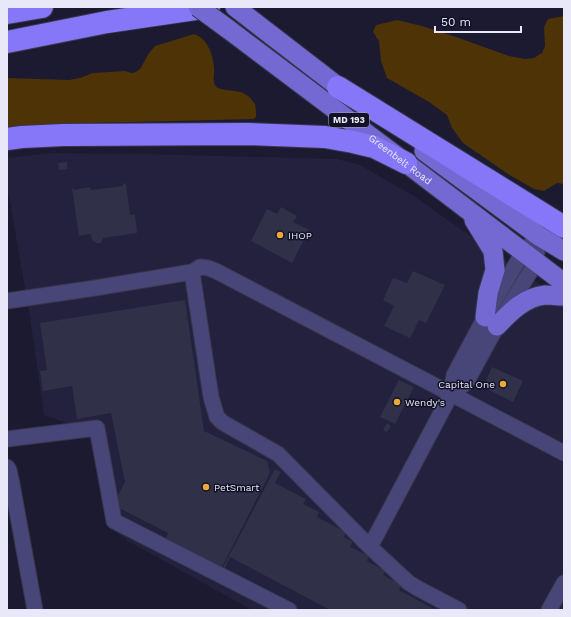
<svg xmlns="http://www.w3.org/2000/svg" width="571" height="617" font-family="'Work Sans',sans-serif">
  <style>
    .built { fill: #23213e }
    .green { fill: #4d3306 }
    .building { fill: #303048 }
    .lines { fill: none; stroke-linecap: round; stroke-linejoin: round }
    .minor-casing { stroke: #38374d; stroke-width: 17 }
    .major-casing { stroke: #38374d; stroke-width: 21 }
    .highway-casing { stroke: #38374d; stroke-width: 24 }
    .minor { stroke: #484578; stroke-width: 15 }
    .major { stroke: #7469d3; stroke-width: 19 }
    .highway { stroke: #8577f8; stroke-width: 22 }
    .major-bridge-casing { stroke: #38374d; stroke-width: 21; stroke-linecap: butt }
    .major-bridge { stroke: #7469d3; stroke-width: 19 }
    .poi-dot { fill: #eda83b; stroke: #121126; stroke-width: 1.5 }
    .labels { text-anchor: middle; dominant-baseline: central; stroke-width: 3; stroke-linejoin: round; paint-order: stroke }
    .shield { fill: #121126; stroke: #a8a8b9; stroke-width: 1 }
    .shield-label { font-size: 9px; font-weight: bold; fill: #e8e8f8 }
    .street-label { font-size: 10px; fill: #e8e8f8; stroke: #121126 }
    .poi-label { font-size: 10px; fill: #e8e8f8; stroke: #121126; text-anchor: start }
  </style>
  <rect width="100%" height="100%" fill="#1b1a31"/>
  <path class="built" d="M52,153L146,154L337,159L360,165L414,196L527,276L564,299V610H252L128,541L112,529L94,433L44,415L30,317L7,185V158Z"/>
  <path class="green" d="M564,16V184L557,183L544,191L534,189L508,174L463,143L452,128L447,115L429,102L387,78L381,61L379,41L373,32L376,25L397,20L422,26L456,37L509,56L525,59L534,58L542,53L545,46L544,27L548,19Z
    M194,34C207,38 213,54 214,67C215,72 212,80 215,85C220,94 241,86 251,99C252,100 255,104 255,104C256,108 256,113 256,117L254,119L53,124L7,127V78L69,80L80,78L93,73L125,71L132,73L136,72L140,69L149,53L155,46Z"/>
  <path class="building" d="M67,162V169L59,170L58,163Z
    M126,183L130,215L135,214L137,233L103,238L101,243H96L92,240L91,234L79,236L72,188H74V190L90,187L91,190L123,186V184Z
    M281,207L297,216L293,222L309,230L292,263L251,241L267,209L277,214Z
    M413,271L445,285L426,323L419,320L410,338L384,326L394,306L383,300L393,278L407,283Z
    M185,300L204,431L267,461L270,473L222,567L166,538L168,533L119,508L117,497L125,482L111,413L77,419L72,386L43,391L40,371L47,370L40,323Z
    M492,367L523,381L513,402L483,387Z
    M399,380L414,387L395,424L380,417Z
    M387,423L391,426L387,432L383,430Z
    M275,469L281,472L275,483L306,499L303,504L319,512L317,517L346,532L344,537L353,542L350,547L369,556L367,561L385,571L383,575L402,585L399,590L434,609L435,608L439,610H330L230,557L225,568L223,567Z"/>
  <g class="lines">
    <defs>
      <path id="minor" d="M192,272L200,267L208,268L216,271L564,453
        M7,301L95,288L192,272L211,397L217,417L222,422L227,425L278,454L370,547L409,583L419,589L459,610
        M451,394L466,383L497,326L536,262L537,251
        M7,439L97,428L114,521L289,610
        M7,467L9,470L12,484L35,610
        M370,547L451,394L454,375L485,317L523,252L539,236
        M549,610L564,583"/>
      <g id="major">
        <path d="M235,7L349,95"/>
        <path id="s1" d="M228,29L406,163L564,283"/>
        <path d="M424,151L539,236L564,251"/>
        <path d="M474,220L493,251L495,270L488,293L485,317"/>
        <path d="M497,326C510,312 525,297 545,295C551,295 558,296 564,296"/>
      </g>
      <path id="highway" d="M7,13L42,7
        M7,42L107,22L209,7
        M338,87L564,227
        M7,139L22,137L63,135L247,134L325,137L353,142L374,147L406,163"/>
    </defs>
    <use href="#minor" class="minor-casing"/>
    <use href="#major" class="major-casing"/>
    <use href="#highway" class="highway-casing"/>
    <use href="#minor" class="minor"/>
    <use href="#major" class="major"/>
    <use href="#highway" class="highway"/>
    <defs>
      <path id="major-bridge" d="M198,7L228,29"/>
    </defs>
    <use href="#major-bridge" class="major-bridge-casing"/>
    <use href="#major-bridge" class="major-bridge"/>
  </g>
  <g class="poi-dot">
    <circle cx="280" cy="235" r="4"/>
    <circle cx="503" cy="384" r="4"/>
    <circle cx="397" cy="402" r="4"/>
    <circle cx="206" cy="487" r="4"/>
  </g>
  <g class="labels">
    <rect class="shield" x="329" y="113" width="40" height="14" rx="3"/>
    <g class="shield-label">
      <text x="349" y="120">MD 193</text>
    </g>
    <g class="street-label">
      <text stroke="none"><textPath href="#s1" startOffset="216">Greenbelt Road</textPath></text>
    </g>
    <g class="poi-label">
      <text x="288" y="235">IHOP</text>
      <text x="495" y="384" text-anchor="end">Capital One</text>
      <text x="405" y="402">Wendy's</text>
      <text x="214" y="487">PetSmart</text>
    </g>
  </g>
  <rect width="571" height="617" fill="none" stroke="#e8e8f8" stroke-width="16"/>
  <path d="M435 26v6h86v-6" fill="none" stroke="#e8e8f8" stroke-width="2"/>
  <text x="441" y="26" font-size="12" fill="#e8e8f8" stroke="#121126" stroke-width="3" paint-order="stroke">50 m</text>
</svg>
